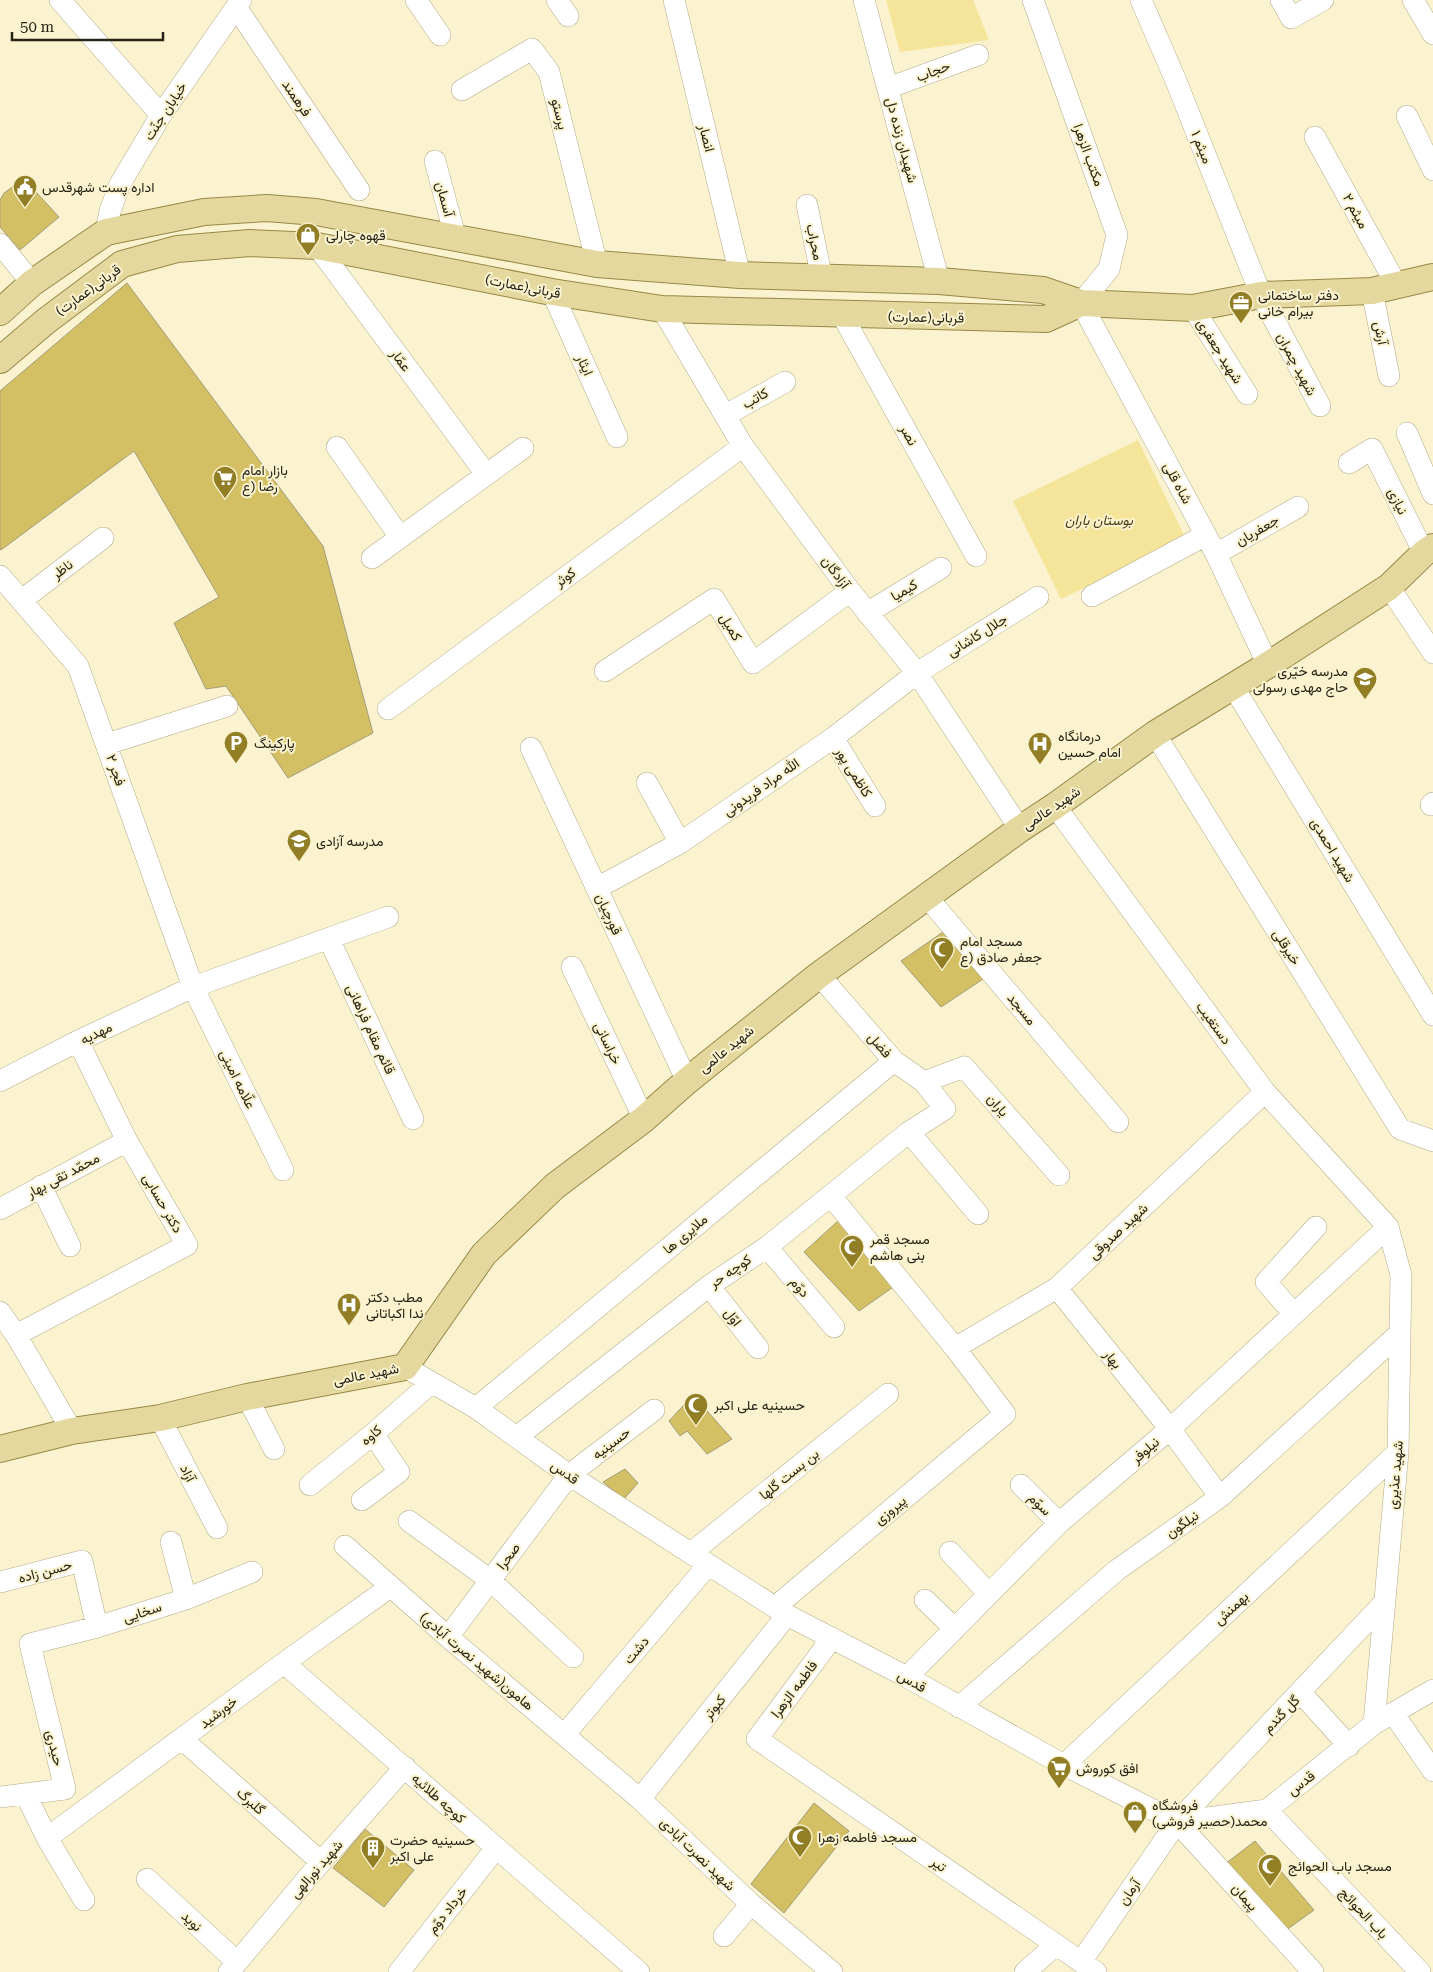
<svg xmlns="http://www.w3.org/2000/svg" width="1433" height="1972" font-family="'Roboto Serif',Vazirmatn,serif">
  <style>
    .green { fill: #f5e59a }
    .building { fill: #d4c064; stroke: #a39c7a }
    .lines { fill: none; stroke-linecap: round; stroke-linejoin: round }
    .minor-casing { stroke: #b2ab89; stroke-width: 22 }
    .major-casing { stroke: #978846; stroke-width: 28 }
    .minor { stroke: #fff; stroke-width: 21 }
    .major { stroke: #e5d89f; stroke-width: 26 }
    .labels { text-anchor: middle; dominant-baseline: central; stroke-width: 4; stroke-linejoin: round; paint-order: stroke }
    .street-label { font-size: 14px; fill: #272417; stroke: #fbf3cf }
    .poi-label { font-size: 14px; fill: #272417; stroke: #fbf3cf; text-anchor: start }
    .park-label { font-size: 14px; font-style: italic; fill: #463e16; stroke: #fbf3cf }
  </style>
  <rect width="100%" height="100%" fill="#fbf3cf"/>
  <path class="green" d="M886,0H973L989,40L900,52Z
    M1138,440L1186,539L1061,599L1013,501Z"/>
  <path class="building" d="M24,179L59,217L20,250L0,227V200L4,193Z
    M127,283L323,546L373,733L288,778L226,686L206,689L174,623L219,597L134,451L1,550L0,549V391Z
    M943,932L983,979L941,1007L901,961Z
    M839,1220L899,1283L859,1311L804,1252Z
    M693,1395L732,1439L707,1454L687,1431L680,1436L669,1421Z
    M625,1469L638,1483L624,1499L603,1482Z
    M814,1803L849,1831L784,1913L751,1884Z
    M365,1829L414,1870L384,1907L333,1868Z
    M1255,1841L1314,1910L1285,1931L1225,1864Z"/>
  <g class="lines">
    <defs>
      <path id="minor" d="M60,0L161,115
        M416,0L440,35
        M557,0L568,16
        M674,0L740,275
        M864,0L939,281
        M1033,0L1117,235L1109,269L1081,303L1216,554L1268,665
        M1141,0L1176,81L1261,295L1320,406
        M1281,0L1291,18L1323,0
        M1413,0L1433,34
        M236,7L359,190
        M888,88L978,55
        M462,90L532,49L549,72L597,264
        M1407,116L1433,170
        M1315,137L1397,286
        M435,161L455,236
        M807,205L822,279
        M106,232L110,211L120,184L161,115L241,0
        M0,244L32,283
        M317,246L486,474
        M1372,291L1389,376
        M552,292L617,437
        M1193,308L1247,394
        M662,309L743,446L850,591L917,673L1020,829
        M842,315L976,556
        M726,415L785,382
        M1407,433L1433,494
        M337,447L400,537
        M1349,463L1372,449L1424,553
        M1216,554L1298,507
        M372,558L523,448
        M0,576L78,666L193,987L283,1170
        M1389,587L1433,653
        M1092,596L1206,535
        M22,600L103,538
        M867,613L941,568
        M605,671L714,599L753,663L850,591
        M1233,686L1433,1015
        M388,709L743,446
        M1155,734L1400,1129L1433,1141
        M833,738L875,806
        M107,744L227,706
        M531,748L687,1081
        M647,783L680,843
        M1431,805L1433,803
        M1055,806L1265,1092L1388,1227L1401,1275L1398,1452L1374,1724
        M597,888L680,843L833,738L917,673L1038,597
        M927,897L1118,1122
        M329,939L413,1119
        M572,967L644,1119
        M0,1081L78,1041L193,987L388,917
        M924,1082L964,1067L1059,1175
        M909,1132L978,1214
        M41,1186L70,1246
        M0,1209L127,1141
        M767,1247L834,1327
        M709,1286L758,1348
        M1057,1288L1170,1429L1220,1497
        M0,1312L16,1335L72,1431
        M1294,1314L1266,1282L1316,1227
        M16,1335L187,1245L127,1141L78,1041
        M955,1348L1057,1288L1265,1092
        M405,1367L476,1408L569,1475L787,1615L907,1677L1064,1765L1177,1822L1267,1810L1374,1724L1433,1690
        M247,1397L274,1449
        M476,1408L894,1061
        M160,1418L217,1528
        M518,1436L709,1286L767,1247L909,1132L945,1109L924,1082L894,1061L819,975
        M310,1485L373,1434L431,1383
        M1021,1485L1059,1523
        M362,1500L399,1472L373,1434
        M409,1521L490,1580L573,1657
        M171,1542L186,1599
        M345,1546L448,1637L640,1799L751,1904L832,1972
        M950,1552L989,1594
        M691,1553L888,1394
        M0,1582L82,1561L97,1627
        M925,1600L955,1629
        M775,1607L1005,1414L955,1348L831,1196
        M448,1637L569,1475L654,1410
        M832,1638L757,1739L1096,1972
        M284,1663L639,1972
        M907,1677L1059,1523L1170,1429L1388,1227
        M1301,1693L1349,1746
        M959,1707L1117,1570L1220,1497L1400,1333
        M1393,1713L1433,1771
        M565,1734L708,1565
        M182,1739L321,1862
        M1064,1765L1398,1452
        M26,1795L47,1838L84,1900
        M0,1797L65,1789L30,1644L97,1627L186,1599L252,1572
        M640,1799L787,1615
        M1267,1810L1420,1972
        M1177,1822L1313,1972
        M47,1838L284,1663L390,1587
        M147,1879L237,1962
        M724,1936L751,1904
        M1081,1962L1177,1822L1383,1604
        M229,1972L321,1862L405,1767
        M399,1972L496,1848
        M1025,1972L1056,1945"/>
      <path id="major" d="M0,312L32,283L106,232L204,212L267,208L316,212L597,264L740,275L939,281L1043,290L1081,303L1193,308L1261,295L1372,291L1433,277
        M0,360L46,321L122,264L177,249L250,243L317,246L552,292L662,309L1046,319L1081,303
        M0,1449L72,1431L160,1418L247,1397L405,1367L484,1254L555,1186L644,1119L687,1081L819,975L1020,829L1055,806L1155,734L1268,665L1389,587L1424,553L1433,547"/>
    </defs>
    <use href="#minor" class="minor-casing"/>
    <use href="#major" class="major-casing"/>
    <use href="#minor" class="minor"/>
    <use href="#major" class="major"/>
  </g>
  <defs>
    <symbol id="civic-pin" viewBox="-11 -11 22 30"><path d="M0 17L-7.5 6A9.5 9.5 0 1 1 7.5 6Z" fill="#917e25" stroke="#fbf3cf"/><path d="M-.6-6.5H3V-4.5H.6V-3L4-1V1h2V6H-6V1h2V-1L-.6-3ZM-1.2 2.5V6h2.4V2.5Z" fill="#fff"/></symbol>
    <symbol id="shop-pin" viewBox="-11 -11 22 30"><path d="M0 17L-7.5 6A9.5 9.5 0 1 1 7.5 6Z" fill="#917e25" stroke="#fbf3cf"/><path d="M-5-2.5h2.3a2.7 3.5 0 0 1 5.4 0H5L5.5 6h-11ZM-1.5-2.5h3a1.5 2.3 0 0 0-3 0Z" fill="#fff"/></symbol>
    <symbol id="office-pin" viewBox="-11 -11 22 30"><path d="M0 17L-7.5 6A9.5 9.5 0 1 1 7.5 6Z" fill="#917e25" stroke="#fbf3cf"/><path d="M-6-3h4V-5.5h4V-3h4V5H-6ZM-1-4.5V-3h2v-1.5ZM-6 0V1H6V0Z" fill="#fff"/></symbol>
    <symbol id="supermarket-pin" viewBox="-11 -11 22 30"><path d="M0 17L-7.5 6A9.5 9.5 0 1 1 7.5 6Z" fill="#917e25" stroke="#fbf3cf"/><path d="M-6-5.5h2.5l.6 2H6L4.5 2H-2.5L-4.4-4H-6ZM-1.5 3.2a1.3 1.3 0 1 0 .1 0ZM3 3.2a1.3 1.3 0 1 0 .1 0Z" fill="#fff"/></symbol>
    <symbol id="school-pin" viewBox="-11 -11 22 30"><path d="M0 17L-7.5 6A9.5 9.5 0 1 1 7.5 6Z" fill="#917e25" stroke="#fbf3cf"/><path d="M0-5L7-2L0 1L-7-2ZM-4 1L0 2.5L4 1V4Q0 6-4 4Z" fill="#fff"/></symbol>
    <symbol id="parking-pin" viewBox="-11 -11 22 30"><path d="M0 17L-7.5 6A9.5 9.5 0 1 1 7.5 6Z" fill="#917e25" stroke="#fbf3cf"/><path d="M-3.5-5.5H1a3.5 3.5 0 0 1 0 7H-1V5.5H-3.5ZM-1-3.4V-.6H.8a1.4 1.4 0 0 0 0-2.8Z" fill="#fff"/></symbol>
    <symbol id="hospital-pin" viewBox="-11 -11 22 30"><path d="M0 17L-7.5 6A9.5 9.5 0 1 1 7.5 6Z" fill="#917e25" stroke="#fbf3cf"/><path d="M-5-5h3v3.5h4V-5h3V5h-3V1.5h-4V5h-3Z" fill="#fff"/></symbol>
    <symbol id="mosque-pin" viewBox="-11 -11 22 30"><path d="M0 17L-7.5 6A9.5 9.5 0 1 1 7.5 6Z" fill="#917e25" stroke="#fbf3cf"/><path d="M3.5-4.9A6 6 0 1 0 3.5 4.9A5 5 0 1 1 3.5-4.9Z" fill="#fff"/></symbol>
    <symbol id="building-pin" viewBox="-11 -11 22 30"><path d="M0 17L-7.5 6A9.5 9.5 0 1 1 7.5 6Z" fill="#917e25" stroke="#fbf3cf"/><path d="M-4-6H4V6H1V3H-1V6H-4ZM-2.5-4.3h1.7v1.8h-1.7ZM.8-4.3h1.7v1.8H.8ZM-2.5-1h1.7V.8h-1.7ZM.8-1h1.7V.8H.8Z" fill="#fff"/></symbol>
  </defs>
  <g fill-rule="evenodd">
    <use href="#civic-pin" x="11" y="173" width="28" height="38"/>
    <use href="#shop-pin" x="294" y="221" width="28" height="38"/>
    <use href="#office-pin" x="1227" y="289" width="28" height="38"/>
    <use href="#supermarket-pin" x="211" y="464" width="28" height="38"/>
    <use href="#school-pin" x="1351" y="665" width="28" height="38"/>
    <use href="#parking-pin" x="222" y="729" width="28" height="38"/>
    <use href="#hospital-pin" x="1026" y="730" width="28" height="38"/>
    <use href="#school-pin" x="285" y="827" width="28" height="38"/>
    <use href="#mosque-pin" x="928" y="935" width="28" height="38"/>
    <use href="#mosque-pin" x="838" y="1233" width="28" height="38"/>
    <use href="#hospital-pin" x="335" y="1291" width="28" height="38"/>
    <use href="#mosque-pin" x="682" y="1391" width="28" height="38"/>
    <use href="#supermarket-pin" x="1045" y="1754" width="28" height="38"/>
    <use href="#shop-pin" x="1121" y="1799" width="28" height="38"/>
    <use href="#mosque-pin" x="786" y="1823" width="28" height="38"/>
    <use href="#building-pin" x="359" y="1834" width="28" height="38"/>
    <use href="#mosque-pin" x="1256" y="1852" width="28" height="38"/>
  </g>
  <g class="labels">
    <g class="street-label">
      <text transform="translate(933 71) rotate(-21)">حجاب</text>
      <text transform="translate(297 98) rotate(56)">فرهمند</text>
      <text transform="translate(165 111) rotate(-57)">خیابان جنّت</text>
      <text transform="translate(560 114) rotate(76)">پرستو</text>
      <text transform="translate(707 138) rotate(76)">انصار</text>
      <text transform="translate(902 140) rotate(75)">شهیدان زنده دل</text>
      <text transform="translate(1202 147) rotate(68)">میثم ۱</text>
      <text transform="translate(1089 155) rotate(70)">مکتب الزهرا</text>
      <text transform="translate(445 199) rotate(75)">آسمان</text>
      <text transform="translate(1356 211) rotate(61)">میثم ۲</text>
      <text transform="translate(815 242) rotate(78)">محراب</text>
      <text transform="translate(523 286) rotate(11)">(عمارت)قربانی</text>
      <text transform="translate(88 290) rotate(-36)">(عمارت)قربانی</text>
      <text transform="translate(926 317) rotate(1)">(عمارت)قربانی</text>
      <text transform="translate(1381 333) rotate(79)">آرش</text>
      <text transform="translate(1220 351) rotate(58)">شهید جعفری</text>
      <text transform="translate(401 360) rotate(53)">عمّار</text>
      <text transform="translate(1297 364) rotate(62)">شهید چمران</text>
      <text transform="translate(585 365) rotate(66)">ایثار</text>
      <text transform="translate(755 398) rotate(-30)">کاتب</text>
      <text transform="translate(909 435) rotate(61)">نصر</text>
      <text transform="translate(1178 483) rotate(62)">شاه قلی</text>
      <text transform="translate(1398 501) rotate(64)">نیازی</text>
      <text transform="translate(1257 530) rotate(-30)">جعفریان</text>
      <text transform="translate(62 569) rotate(-37)">ناظر</text>
      <text transform="translate(836 572) rotate(53)">آزادگان</text>
      <text transform="translate(565 577) rotate(-36)">کوثر</text>
      <text transform="translate(904 590) rotate(-31)">کیمیا</text>
      <text transform="translate(731 627) rotate(59)">کمیل</text>
      <text transform="translate(977 635) rotate(-32)">جلال کاشانی</text>
      <text transform="translate(116 770) rotate(71)">فجر ۲</text>
      <text transform="translate(854 772) rotate(58)">کاظمی پور</text>
      <text transform="translate(761 787) rotate(-35)">الله مراد فریدونی</text>
      <text transform="translate(1051 808) rotate(-34)">شهید عالمی</text>
      <text transform="translate(1333 850) rotate(59)">شهید احمدی</text>
      <text transform="translate(609 914) rotate(65)">قورچیان</text>
      <text transform="translate(1287 947) rotate(58)">خیرقلی</text>
      <text transform="translate(1022 1009) rotate(50)">مسجد</text>
      <text transform="translate(1214 1023) rotate(54)">دستغیب</text>
      <text transform="translate(371 1029) rotate(65)">قائم مقام فراهانی</text>
      <text transform="translate(96 1033) rotate(-26)">مهدیه</text>
      <text transform="translate(608 1043) rotate(64)">خراسانی</text>
      <text transform="translate(880 1045) rotate(49)">فضل</text>
      <text transform="translate(726 1049) rotate(-39)">شهید عالمی</text>
      <text transform="translate(238 1079) rotate(64)">علّامه امینی</text>
      <text transform="translate(998 1105) rotate(49)">یاران</text>
      <text transform="translate(63 1175) rotate(-28)">محمّد تقی بهار</text>
      <text transform="translate(163 1203) rotate(60)">دکتر حسابی</text>
      <text transform="translate(1118 1231) rotate(-43)">شهید صدوقی</text>
      <text transform="translate(685 1234) rotate(-40)">ملایری ها</text>
      <text transform="translate(730 1271) rotate(-34)">کوچه حر</text>
      <text transform="translate(800 1287) rotate(50)">دوّم</text>
      <text transform="translate(733 1317) rotate(52)">اوّل</text>
      <text transform="translate(1113 1359) rotate(51)">بهار</text>
      <text transform="translate(366 1374) rotate(-11)">شهید عالمی</text>
      <text transform="translate(371 1435) rotate(-40)">کاوه</text>
      <text transform="translate(611 1443) rotate(-37)">حسینیه</text>
      <text transform="translate(1145 1450) rotate(-41)">نیلوفر</text>
      <text transform="translate(565 1472) rotate(35)">قدس</text>
      <text transform="translate(188 1473) rotate(63)">آزاد</text>
      <text transform="translate(789 1474) rotate(-39)">بن بست گلها</text>
      <text transform="translate(1395 1475) rotate(-85)">شهید عذیری</text>
      <text transform="translate(1040 1504) rotate(44)">سوّم</text>
      <text transform="translate(890 1510) rotate(-40)">پیروزی</text>
      <text transform="translate(1182 1524) rotate(-35)">نیلگون</text>
      <text transform="translate(508 1556) rotate(-53)">صحرا</text>
      <text transform="translate(45 1571) rotate(-15)">حسن زاده</text>
      <text transform="translate(1231 1608) rotate(-43)">بهمنش</text>
      <text transform="translate(142 1612) rotate(-18)">سخایی</text>
      <text transform="translate(636 1650) rotate(-50)">دشت</text>
      <text transform="translate(477 1661) rotate(40)">(شهید نصرت آبادی)هامون</text>
      <text transform="translate(912 1681) rotate(29)">قدس</text>
      <text transform="translate(794 1689) rotate(-53)">فاطمه الزهرا</text>
      <text transform="translate(714 1707) rotate(-51)">کبوتر</text>
      <text transform="translate(218 1712) rotate(-37)">خورشید</text>
      <text transform="translate(1281 1714) rotate(-46)">گل گندم</text>
      <text transform="translate(55 1748) rotate(76)">حیدری</text>
      <text transform="translate(1301 1783) rotate(-38)">قدس</text>
      <text transform="translate(439 1798) rotate(42)">کوچه طلائیه</text>
      <text transform="translate(251 1801) rotate(42)">گلبرگ</text>
      <text transform="translate(698 1854) rotate(44)">شهید نصرت آبادی</text>
      <text transform="translate(939 1864) rotate(35)">تیر</text>
      <text transform="translate(316 1869) rotate(-49)">شهید نورالهی</text>
      <text transform="translate(1129 1892) rotate(-56)">آرمان</text>
      <text transform="translate(1245 1897) rotate(48)">پیمان</text>
      <text transform="translate(447 1910) rotate(-52)">خرداد دوّم</text>
      <text transform="translate(1364 1913) rotate(47)">باب الحوائج</text>
      <text transform="translate(192 1921) rotate(43)">نوید</text>
    </g>
    <g class="poi-label">
      <text x="42" y="187">اداره پست شهرقدس</text>
      <text x="326" y="235">قهوه چارلی</text>
      <text x="1258" y="295">دفتر ساختمانی<tspan x="1258" dy="16">بیرام خانی</tspan></text>
      <text x="242" y="470">بازار امام<tspan x="242" dy="16">رضا (ع</tspan></text>
      <text x="1348" y="671" text-anchor="end">مدرسه خیّری<tspan x="1348" dy="16">حاج مهدی رسولی</tspan></text>
      <text x="1058" y="736">درمانگاه<tspan x="1058" dy="16">امام حسین</tspan></text>
      <text x="254" y="743">پارکینگ</text>
      <text x="316" y="841">مدرسه آزادی</text>
      <text x="960" y="941">مسجد امام<tspan x="960" dy="16">جعفر صادق (ع</tspan></text>
      <text x="870" y="1239">مسجد قمر<tspan x="870" dy="16">بنی هاشم</tspan></text>
      <text x="366" y="1297">مطب دکتر<tspan x="366" dy="16">ندا اکباتانی</tspan></text>
      <text x="714" y="1405">حسینیه علی اکبر</text>
      <text x="1076" y="1768">افق کوروش</text>
      <text x="1152" y="1805">فروشگاه<tspan x="1152" dy="16">محمد(حصیر فروشی)</tspan></text>
      <text x="818" y="1837">مسجد فاطمه زهرا</text>
      <text x="390" y="1840">حسینیه حضرت<tspan x="390" dy="16">علی اکبر</tspan></text>
      <text x="1288" y="1866">مسجد باب الحوائج</text>
    </g>
    <g class="park-label">
      <text x="1099" y="520">بوستان باران</text>
    </g>
  </g>
  <path d="M12 32v8h151v-8" fill="none" stroke="#272417" stroke-width="2.5"/>
  <text x="20" y="32" font-size="15" fill="#272417" stroke="#fbf3cf" stroke-width="4" paint-order="stroke">50 m</text>
</svg>
